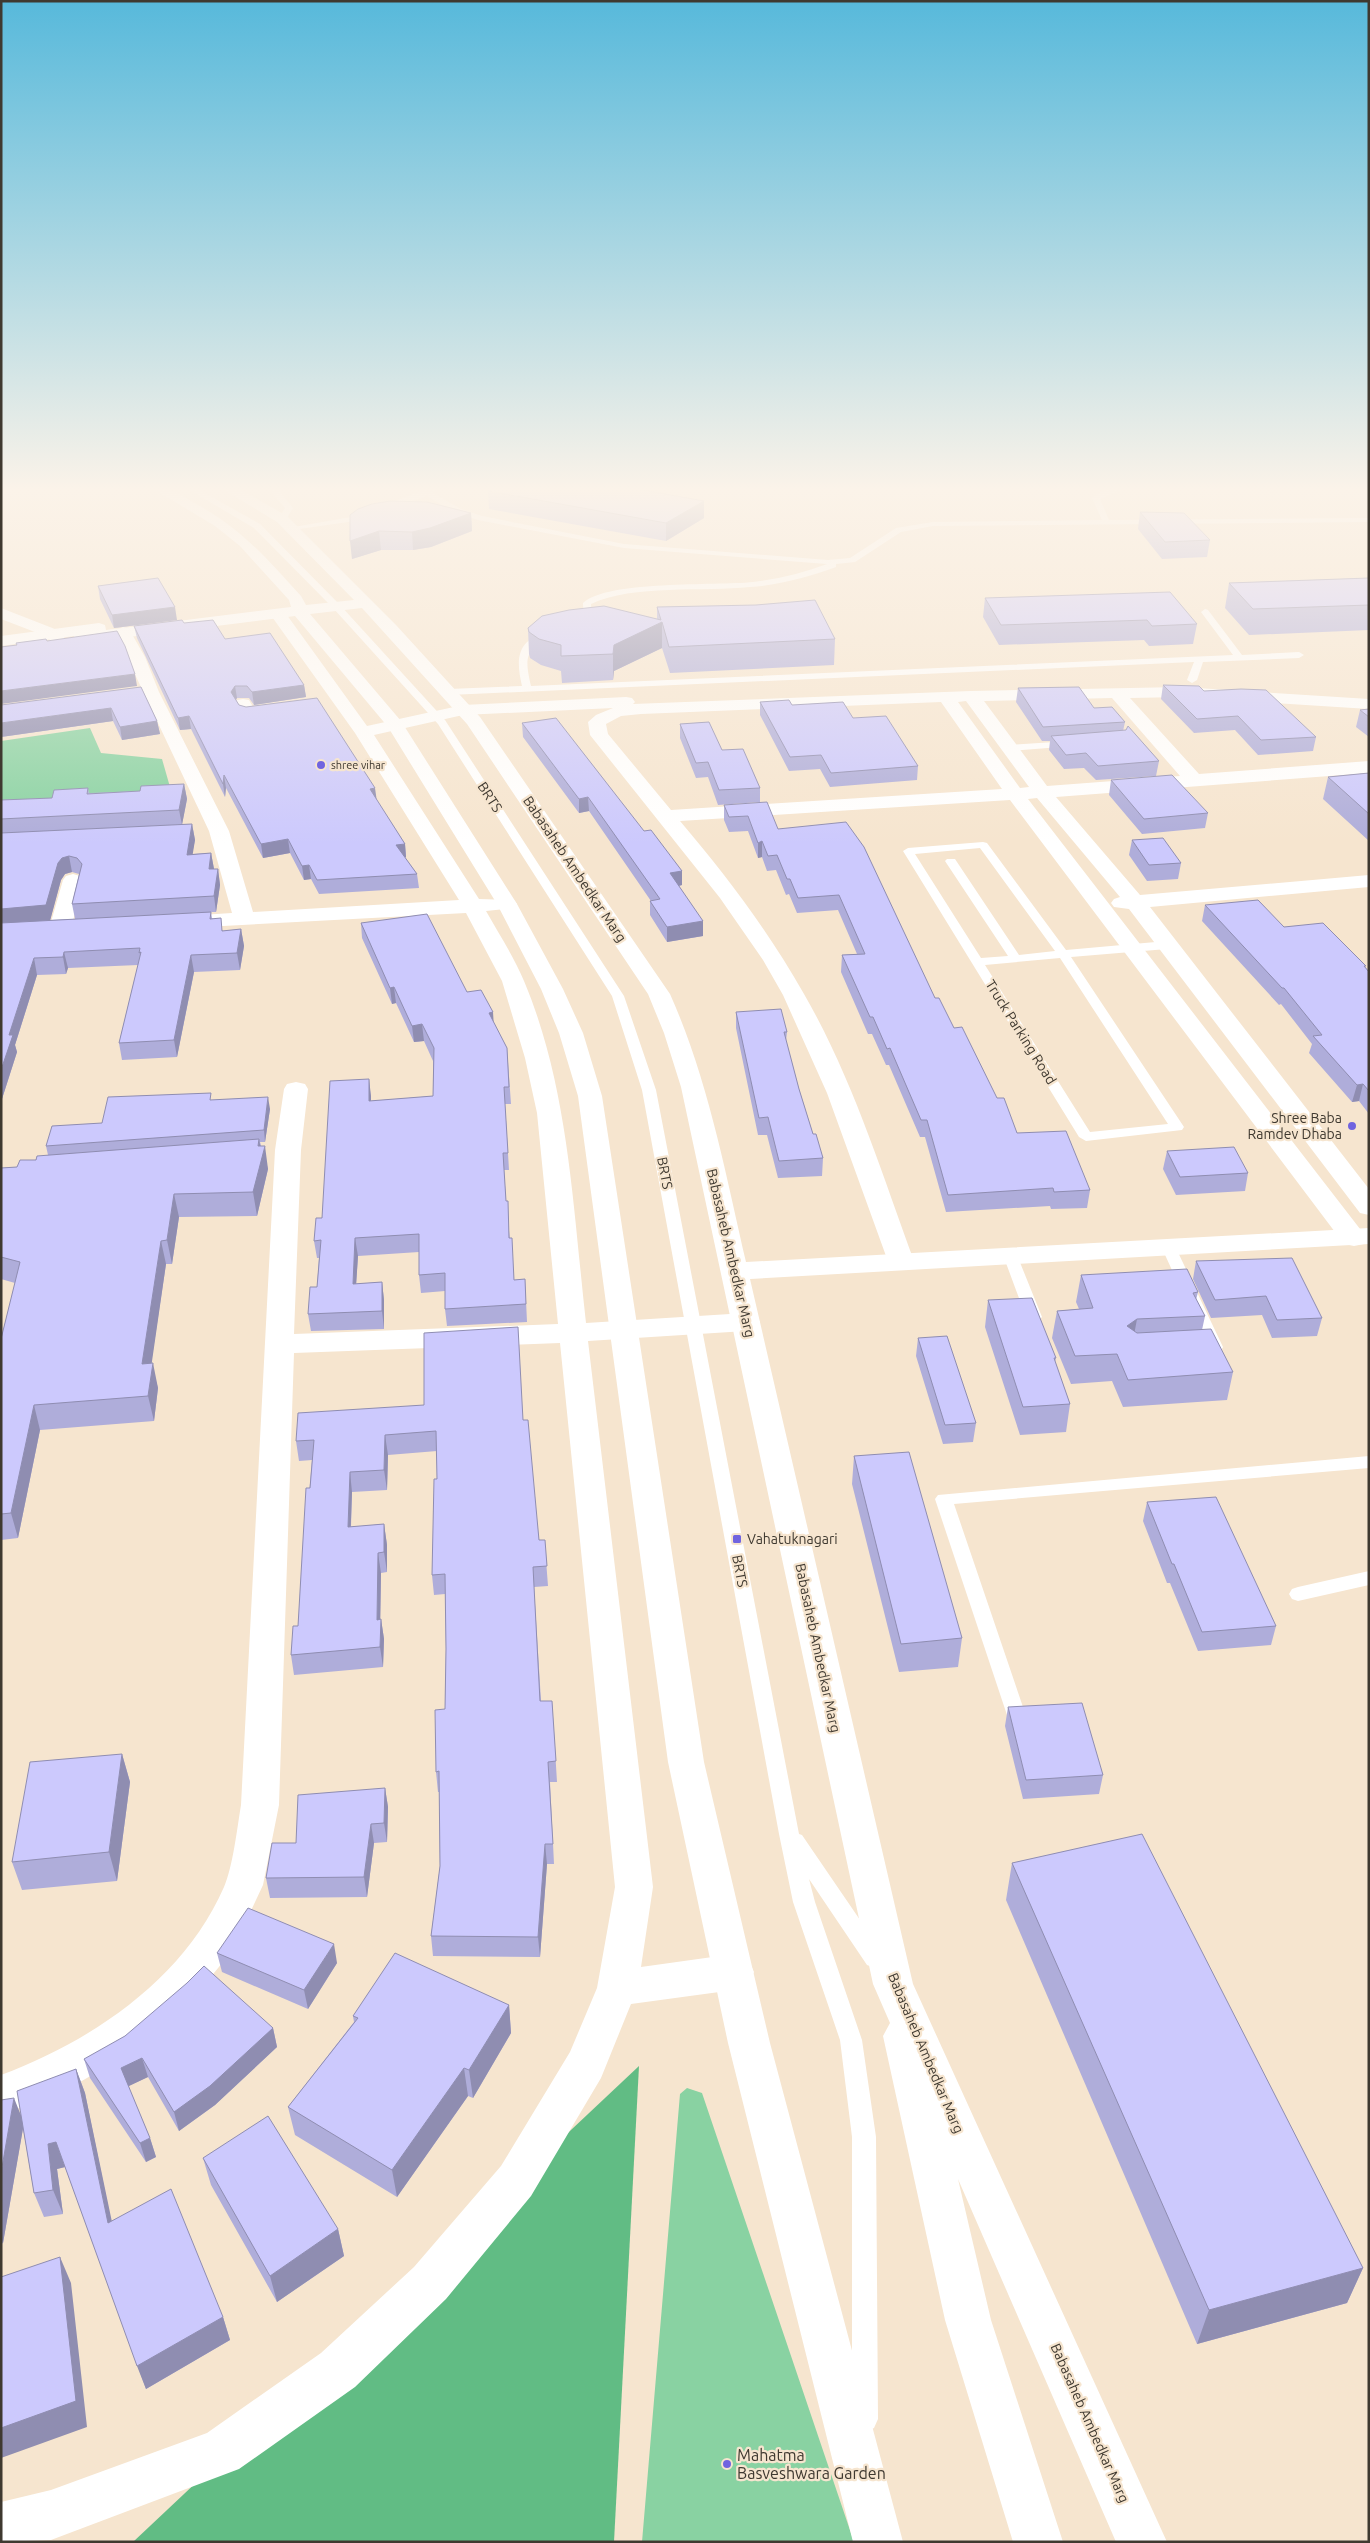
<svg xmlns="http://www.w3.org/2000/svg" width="1370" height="2543" font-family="Ubuntu,sans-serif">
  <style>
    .green { fill: #89d2a2 }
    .forest { fill: #61bc84 }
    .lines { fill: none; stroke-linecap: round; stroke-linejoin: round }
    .lane { fill: #fff; fill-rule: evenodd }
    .street { fill: #fff; fill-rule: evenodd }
    .primary { fill: #fff; fill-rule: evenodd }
    .wall { fill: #afadda; fill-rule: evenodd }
    .shaded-wall { fill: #8f8db1 }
    .building { fill: #ccc9fd; stroke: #8f8db1 }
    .poi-dot { fill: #7064df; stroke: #f6e5cf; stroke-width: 2 }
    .labels { text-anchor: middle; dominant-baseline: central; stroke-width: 4.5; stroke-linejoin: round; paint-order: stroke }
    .far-poi-label { font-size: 11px; fill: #3f3930; stroke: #f6e5cf; text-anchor: start }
    .street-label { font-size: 14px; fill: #3f3930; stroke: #f6e5cf }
    .poi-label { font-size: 14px; fill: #3f3930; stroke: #f6e5cf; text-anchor: end }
    .near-poi-label { font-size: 16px; fill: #3f3930; stroke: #f6e5cf; text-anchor: start }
  </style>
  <rect width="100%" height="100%" fill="#f6e5cf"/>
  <path class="green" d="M90,728L101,753L162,759L172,794L1,801V741Z
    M687,2088L702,2093L854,2542H642L680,2094Z"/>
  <path class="forest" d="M639,2066L614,2542H133Z"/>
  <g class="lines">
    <path class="lane" d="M186,488H196L260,524L340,605L445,720L624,996L656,1090L799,1834L802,1835L886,1958L883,1965L875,1968L867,1965L809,1879L815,1902L862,2040L876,2137L878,2419L874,2428L865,2432L856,2428L852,2419V2137L840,2040L793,1902L779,1834L642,1090L612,996L438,724L334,609L254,528Z
      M268,488H277L293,508L285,521L278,519L285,508Z
      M430,488H440L433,493L461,509L482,516L624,544L828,560L850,558L896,528L933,522L1102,520L1092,498C1101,489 1114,488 1127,488L1100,499L1109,520L1369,518V522L933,526L901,532L855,562L836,564V567C808,577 780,585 750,587C704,592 633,584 591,604L592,626L588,629L584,626L583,603C608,580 715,586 753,582C778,579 803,573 827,564L624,548L478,520L455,513L427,496L355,521L292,530L288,528L351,517Z
      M1205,609L1208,610L1242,655L1299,652L1304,655L1299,658L1203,662L1197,680L1192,683L1187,680L1194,662L449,695L444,692L449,689L522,686C516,660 516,641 546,632L550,635L549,637C524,651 525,659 531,686L1233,655L1201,612Z
      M1070,741L1075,744L1073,746L1009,751L1004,748L1009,745Z
      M983,842L987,843L1066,950L1167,941L1173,945L1167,949L1071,957L1184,1127L1182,1130L1086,1141L1079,1137L903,851L908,848ZM980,848L1055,951L1019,955L955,859H947L945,861L1008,956L981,958L915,854ZM1060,958L1168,1124L1090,1132L985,965Z
      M1168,1242L1175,1246L1223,1347L1221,1351H1209L1207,1347L1161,1246Z
      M1010,1250L1017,1255L1042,1317L1039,1320H1029L1026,1317L1003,1255Z
      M1369,1456V1468L954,1504L1024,1710L1021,1715L1014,1718L1007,1715L935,1499L938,1495Z
      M1369,1571V1585L1298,1601L1292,1599L1289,1594L1292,1589L1298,1587Z"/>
    <path class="street" d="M1,608L60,631L67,642L59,647L53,645L48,637L1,619Z
      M278,609L284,611L367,726L463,705L626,697L632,698L635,702L633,704L971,691L1181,687L1369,699V709L1181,697L1130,698L1199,774L1369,761V773L1056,797L1140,895L1369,875V887L1150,907L1369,1189V1215L1360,1213L1129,909L1114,907L1111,903L1114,899L1120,897L1037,798L1028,799L1367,1238L1364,1244L1354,1246L1344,1244L1010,800L680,821C726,875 769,932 804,994C852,1077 881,1171 914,1261L910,1267L900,1269L890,1267L827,1093L783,995L763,960L720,898L590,735L588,722L596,715L613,708L463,715L374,735L479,899L514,900L517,904L514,908L486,911C499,934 514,957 524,981C569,1088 573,1209 586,1323L746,1313L756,1316L760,1322L756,1328L746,1331L588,1341L653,1887L641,1967L734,1954L748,1959L754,1972L748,1985L734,1990L631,2004L601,2078L531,2196L446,2299L355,2387L239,2469L51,2540L1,2542V2502L51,2490L207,2433L321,2353L414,2267L501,2166L570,2052L597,1988L615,1887L560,1343L294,1353L279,1805L263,1885L232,1951L191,2001L130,2053L68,2089L1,2115V2075C92,2041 184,1979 224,1887C233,1866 237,1829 241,1805L275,1150L284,1089L287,1084L296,1082L305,1084L308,1089L301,1150L294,1334L558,1324L537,1113L525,1058L502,981L466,913L185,928L177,927L174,922L177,917L185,916L232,913L209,831L115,632L123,627L129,629L145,657L159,692L229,831L253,912L459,900L355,733L270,614ZM1112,698L1180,776L1047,786L984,701ZM966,701L1029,787L1020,788L958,702ZM941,702L1002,789L671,810L608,734L606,724L621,716L641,714Z
      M243,699L249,700L253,707L279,704L285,705L288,709L285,713C272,716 255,720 242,717L234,704L237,700Z
      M73,874L80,876L83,880L71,929L68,934L60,935L52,934L49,929L63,880L66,876Z"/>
    <path class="primary" d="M152,488C173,488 181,495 198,505C244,531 266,558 301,596L306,605L354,600L277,522L221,488H238L287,516L396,625L480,717L670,994C708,1079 725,1171 746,1262L1369,1228V1244L750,1279L913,1984L1167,2542H1116L958,2179L991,2320L1063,2542H1013L945,2320L883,2036L890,2023L873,1984L681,1087L664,1033L648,994L467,724L362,608L310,614L401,721L517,904L563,989L583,1033L602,1096L704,1762L770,2043L903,2542H853L728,2043L668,1762L578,1096L559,1033L541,989L497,904L388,727L295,616L81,643L75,641L74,636L1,646V636L99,623L105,625L106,630L291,607L289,600L240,546L215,526Z"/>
  </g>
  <path class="wall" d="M488,491L704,518L666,541L489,509Z
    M1140,512L1210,540L1207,557L1162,559L1138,529Z
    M471,513L472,531L431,547L413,550H381L352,559L350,515Z
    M1369,578V630L1249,635L1225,608L1229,583Z
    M98,586L177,620L114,628L100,599Z
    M985,598L1197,624L1193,644L1149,646L1144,640L999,645L983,617Z
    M657,607L835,639L834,665L670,673L662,648L614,671L613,680L562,683L561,671L541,665L530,658L529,654L528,628L657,619Z
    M184,623L225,639L304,685L306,697L254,705L249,698H237L236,700L239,705L376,799L405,844L406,857L405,858L417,874L419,888L319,894L311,879L304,880L290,853L263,858L226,788L225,797L191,729L180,730L137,638L134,626Z
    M1163,685L1204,691L1316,737L1313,751L1258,755L1235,730L1194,733L1161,699Z
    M141,687L157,721L160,734L122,740L113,721L1,737Z
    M1018,688L1125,722L1123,731L1159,761L1156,776L1096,780L1084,768L1064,769L1049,750L1050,741H1042L1016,702Z
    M760,702L792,705L853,718L918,766L917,780L830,787L820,769L789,771L760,715Z
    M1369,709V737L1356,727L1360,710Z
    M522,723L644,831L682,871V885L679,886L703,936L667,942L650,915V901H651L589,811L579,813L523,737Z
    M680,724L722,750L760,788V802L718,805L708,777L696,778L680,738Z
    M1369,773V841L1323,799L1328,777Z
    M1111,780L1208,813L1205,828L1142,834L1109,795Z
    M184,784L187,799L182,824H192L195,840L192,854L211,853L214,869H218L220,885L216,912H211L212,918L223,931L241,929L244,946L240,970L194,972L177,1057L122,1060L119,1043L138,965L68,968L66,974L37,975L15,1045L17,1052L1,1102V800L52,798L88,788L89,793L140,791ZM72,872L79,874L72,904L75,919L50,920L61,880L65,874Z
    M724,805L778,829L935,998L1017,1133L1090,1190L1087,1208L1051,1209L1050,1206L946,1212L925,1137H920L889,1065H886L872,1034H868L841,972L842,955L857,954L838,910L797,913L789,894L786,895L776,870L767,871L762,857L758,858L748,831L729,832L724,820Z
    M1132,840L1181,863L1178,879L1147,881L1129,855Z
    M1205,905L1284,927L1366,968L1369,972V1114L1359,1101L1352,1102L1309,1053L1312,1044L1281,1004L1279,1005L1202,921Z
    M361,923L467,992L493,1012V1022L507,1048L511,1104H505L509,1170H504L506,1201L514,1280L525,1279L527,1322L447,1326L445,1309V1291L421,1293L419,1275V1252L358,1256L356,1284L382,1282L384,1300V1329L311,1331L308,1314L317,1287L319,1258H317L314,1241L369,1079L371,1101L433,1096V1061L424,1041L414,1042L396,1003L392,1004L362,938Z
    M736,1012L787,1032L786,1041L799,1089L813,1134L823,1158L822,1176L778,1178L767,1135H758L736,1028Z
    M213,1100L270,1109L265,1142H260L268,1169L257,1216L179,1217L172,1264H166L151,1364L158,1388L154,1421L40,1430L18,1538L1,1540V1339L15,1283L1,1279V1168L17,1167L48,1155L46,1146L102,1123Z
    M1167,1151L1248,1173L1245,1191L1176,1195L1163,1169Z
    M1196,1261L1322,1318L1317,1336L1272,1338L1262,1315L1211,1318L1193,1279Z
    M1081,1275L1198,1292L1196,1300L1205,1316L1202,1330L1233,1372L1227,1400L1123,1407L1112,1381L1071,1384L1052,1338L1057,1311L1079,1309L1076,1302Z
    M988,1300L1056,1358L1055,1362L1070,1404L1066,1432L1020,1435L985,1327Z
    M918,1338L976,1423L973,1442L943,1444L916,1356Z
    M524,1420L539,1540L546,1560L548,1586L534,1587L541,1701H552L557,1782H550L554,1864H547L540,1957L433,1956L431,1936L440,1866L439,1792H438L436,1772L445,1709L446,1649L445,1594L434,1595L432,1575L437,1479V1451L388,1455L387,1490L352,1492L351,1527L384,1524L387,1545V1572L381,1573L380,1619H381L384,1639L383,1667L294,1675L291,1655L298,1626L312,1460L299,1461L296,1441Z
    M854,1456L962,1638L958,1667L899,1672L852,1484Z
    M1147,1502L1276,1626L1271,1645L1198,1651L1170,1583H1167L1143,1521Z
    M1008,1707L1103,1775L1099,1794L1023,1799L1005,1726Z
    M122,1754L130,1782L117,1881L22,1890L12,1862Z
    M385,1788L388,1807L387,1842L374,1843L367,1897L270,1898L266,1878L296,1843Z
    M1012,1863L1363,2268L1347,2303L1197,2344L1006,1900Z
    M217,1953L337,1963L308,2009L222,1972Z
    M509,2005L511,2033L473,2098L468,2096L397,2197L295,2135L288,2107L354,2022L353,2016Z
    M273,2028L277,2047L215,2105L179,2131L148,2077L128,2086L150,2138L156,2157L146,2162L90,2078L84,2059Z
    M76,2069L85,2093L111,2221L223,2317L230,2340L146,2389L65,2167L57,2169L63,2214L44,2217L34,2193L23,2128L3,2243L1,2244V2100L21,2114Z
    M203,2158L338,2229L344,2256L277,2302L211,2185Z"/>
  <path class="shaded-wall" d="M704,501V518L666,541V523Z
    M471,513L472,531L431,547L413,550L412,532Z
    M379,531L381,550L352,559L350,541Z
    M175,607L177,620L114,628L112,615Z
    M662,622V648L614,671L613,680V654L614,645Z
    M135,674L137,686L1,704V691Z
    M304,685L306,697L254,705L252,692Z
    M235,686L237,698L232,705L231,692Z
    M111,708L113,721L1,737V723Z
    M189,716L191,729L180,730L178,718Z
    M157,721L160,734L122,740L120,727Z
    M224,775L226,788L225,797L223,784Z
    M184,784L187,799L182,825L179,810Z
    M375,788L377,802L370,789Z
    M588,797L589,811L579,813V799Z
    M192,824L195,840L190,871L187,855Z
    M288,839L290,853L263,858L261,844Z
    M762,841V857L758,858V843Z
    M405,844L406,857L398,859L396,845Z
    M211,853L214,869H209Z
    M69,856L72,872L65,874L61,880L50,921L1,926V909L58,863L62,858Z
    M309,865L311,879L304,880L302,866Z
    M218,869L220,885L216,912L214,896Z
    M682,871V885L670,888V873Z
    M703,921V936L667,942V927Z
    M241,929L244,946L240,970L237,953Z
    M64,952L68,968L66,974L63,957Z
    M191,955L194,972L177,1057L174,1040Z
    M34,958L37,975L15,1045L17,1052L1,1102V1070L9,1035Z
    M394,987L396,1003L392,1004L390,988Z
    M493,1012L494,1028L489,1013Z
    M422,1024L424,1041L414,1042L412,1026Z
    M369,1079L371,1096V1118L369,1101Z
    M1363,1084L1359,1101L1352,1102L1357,1085Z
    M268,1097L270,1109L265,1142L264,1130Z
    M259,1139L262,1156L265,1146L268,1169L257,1216L253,1192Z
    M174,1194L179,1217L172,1264L167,1240Z
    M355,1238L358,1256L355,1302L353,1284Z
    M161,1241L166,1264L148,1389L142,1364Z
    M382,1282L384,1300V1329L382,1311Z
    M1137,1319L1132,1346L1127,1326Z
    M153,1363L158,1388L154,1421L148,1396Z
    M34,1405L40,1430L18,1538L11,1513Z
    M385,1435L388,1455L387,1490L384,1470Z
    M350,1472L352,1492L350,1547L348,1527Z
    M384,1524L387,1545V1572L384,1552Z
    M378,1553L381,1573L380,1640L377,1620Z
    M381,1619L384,1639L383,1667L380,1647Z
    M122,1754L130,1782L117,1881L109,1852Z
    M385,1788L388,1807L387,1842L384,1823Z
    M371,1824L374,1843L367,1897L364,1877Z
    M545,1844L547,1864L540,1957L538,1937Z
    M334,1944L337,1963L308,2009L304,1990Z
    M509,2005L511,2033L473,2098L469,2070Z
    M273,2028L277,2047L215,2105L179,2131L174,2112Z
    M142,2058L148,2077L127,2087L121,2068Z
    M464,2068L468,2096L397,2197L392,2170Z
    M76,2069L85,2093L117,2246L108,2223Z
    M14,2098L24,2123L3,2243L1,2238V2173Z
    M150,2138L156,2157L146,2162L140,2143Z
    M56,2142L65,2167L57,2169L63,2214L53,2190L48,2144Z
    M338,2229L344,2256L277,2302L270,2276Z
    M60,2257L71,2283L87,2427L1,2458V2428Z
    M1363,2268L1347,2303L1197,2344L1209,2310Z
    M223,2317L230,2340L146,2389L137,2366Z"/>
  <path class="building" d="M494,488H631L704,501L666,523L488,491Z
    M390,501L427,502L471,513L430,528L412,532L379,531L350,541V515L358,509L372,504Z
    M1140,512L1184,513L1210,540L1165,542Z
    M158,578L175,607L112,615L98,586Z
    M1369,578V605L1253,609L1229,583Z
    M1170,592L1197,624L1152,626L1147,620L1001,625L985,598Z
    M815,600L835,639L669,647L662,622L614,645L613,654L561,656V645L539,639L529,632L528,628L542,616L569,610L604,606L661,620L657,607L756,605Z
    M182,620L184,623L213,620L225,639L270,633L304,685L252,692L247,686H235L231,692L239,705L246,707L317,698L375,788L370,789L405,844L396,845L417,874L317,880L309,865L302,866L288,839L261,844L224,775L223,784L189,716L178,718L134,626Z
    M117,631L125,646L135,674L1,691V647L17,645L16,643L46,639L47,641Z
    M1163,685L1199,686L1204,691L1241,689L1266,690L1316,737L1261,740L1238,716L1197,719Z
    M141,687L157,721L120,727L111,708L1,723V705Z
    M1079,687L1094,708L1112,707L1125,722L1043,727L1018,688Z
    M789,700L792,705L843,702L853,718L886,716L918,766L831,773L821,755L790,757L760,702Z
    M1369,709V717L1360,710Z
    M556,718L644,831L651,830L682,871L670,873L703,921L667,927L650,901L660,899L588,797L579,799L522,723Z
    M709,722L722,750L743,749L760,788L719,790L708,762L696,763L680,724Z
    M1128,726L1159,761L1098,766L1086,753L1066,755L1051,736L1126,730Z
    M1369,773V814L1328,777Z
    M1172,775L1208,813L1144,819L1111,780Z
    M184,784L179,810L1,819V800L52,798L54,790L88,788L87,794L140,791L141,786Z
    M767,802L778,829L846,822L864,847L935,998H939L954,1028L962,1027L997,1098H1004L1017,1133L1066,1131L1090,1190L1054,1192L1053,1188L948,1195L927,1120H921L890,1048L887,1049L873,1017H870L842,955L865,954L839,895L798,898L790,879H787L777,855L768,856L762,841L758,843L748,816L729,817L724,805Z
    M192,824L187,855L211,853L209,869H218L214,896L72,904L82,864L77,858L69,856L62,858L58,863L46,905L1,909V833Z
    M1163,838L1181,863L1149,865L1132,840Z
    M1258,900L1284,927L1323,923L1366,966H1364L1369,972V1091L1363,1084L1357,1085L1313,1036L1322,1035L1284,988H1282L1205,905Z
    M211,912L210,919L221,918L222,931L241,929L237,953L191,955L174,1040L119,1043L141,952L139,953L140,948L64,952L63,957L34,958L9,1035H13L1,1070V923Z
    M427,914L467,992L481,990L493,1012L489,1013L507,1048L509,1087H504L508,1153H503L506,1201H508L509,1238H512L514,1280L525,1279L526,1304L445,1309V1273L419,1275V1234L355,1238L353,1284L382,1282V1311L308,1314L310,1287H317L321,1240L314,1241L316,1218H322L330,1081L369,1079V1101L433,1096L434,1048L422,1024L412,1026L394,987L390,988L361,923Z
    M781,1009L787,1032H784L799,1089L813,1134H816L823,1158L779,1161L768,1117L759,1118L736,1012Z
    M211,1093L210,1100L268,1097L264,1130L46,1146L52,1126L102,1123L108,1097Z
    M259,1139L258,1146H265L253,1192L174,1194L167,1240L161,1241L142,1364L153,1363L148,1396L34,1405L11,1513L1,1514V1339L20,1262L1,1257V1168L17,1167L20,1160H36L37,1156Z
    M1234,1147L1248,1173L1180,1177L1167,1151Z
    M1292,1258L1322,1318L1277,1320L1266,1296L1215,1300L1196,1261Z
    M1187,1269L1198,1292L1193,1293L1205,1316L1137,1319L1127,1326L1137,1333L1211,1329L1233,1372L1128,1380L1117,1354L1075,1356L1057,1311L1093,1308L1081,1275Z
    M1032,1298L1056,1358H1054L1070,1404L1023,1407L988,1300Z
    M518,1327L523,1420H528L539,1540H545L547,1566L533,1567L540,1701H552L556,1761L548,1762L553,1844H545L538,1937L431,1936L440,1866L439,1771L436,1772L435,1710L445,1709L446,1649L445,1574L432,1575L434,1479H437L436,1431L385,1435L384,1470L350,1472L348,1527L384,1524V1552L378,1553L377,1620L381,1619L380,1647L291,1655L293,1626H298L306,1488H310L314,1440L296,1441L298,1413L424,1405V1333Z
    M947,1336L976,1423L945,1425L918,1338Z
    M909,1452L962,1638L901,1644L854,1456Z
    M1216,1497L1276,1626L1202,1632L1174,1564H1172L1147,1502Z
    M1082,1703L1103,1775L1026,1780L1008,1707Z
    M122,1754L109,1852L12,1862L30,1762Z
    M385,1788L384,1823L371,1824L364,1877L266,1878L272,1843H296L298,1795Z
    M1142,1834L1363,2268L1209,2310L1012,1863Z
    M248,1908L334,1944L304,1990L217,1953Z
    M395,1953L509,2005L469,2070L464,2068L392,2170L288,2107L358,2018L353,2016Z
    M204,1966L273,2028L210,2086L174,2112L142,2058L121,2068L150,2138L140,2143L84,2059L125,2036L187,1983Z
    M76,2069L108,2223L171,2189L223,2317L137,2366L56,2142L48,2144L53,2190L34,2193L17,2091Z
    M14,2098L1,2173V2100Z
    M268,2116L338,2229L270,2276L203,2158Z
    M60,2257L76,2401L1,2428V2277Z"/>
  <linearGradient id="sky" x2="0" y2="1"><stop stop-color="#57b9db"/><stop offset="0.58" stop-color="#fbf3e9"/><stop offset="1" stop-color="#fbf3e9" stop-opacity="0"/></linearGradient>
  <rect width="1370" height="844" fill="url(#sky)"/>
  <g class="poi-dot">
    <circle cx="321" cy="765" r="5"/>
    <circle cx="1352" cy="1126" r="5"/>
    <rect x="732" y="1534" width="10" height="10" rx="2.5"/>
    <circle cx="727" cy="2464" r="5"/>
  </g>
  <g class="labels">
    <g class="far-poi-label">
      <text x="331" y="765">shree vihar</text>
    </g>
    <g class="street-label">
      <text transform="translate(490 797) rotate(57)">BRTS</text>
      <text transform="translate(575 869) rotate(56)">Babasaheb Ambedkar Marg</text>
      <text transform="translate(1021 1032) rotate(58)">Truck Parking Road</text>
      <text transform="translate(665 1173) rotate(79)">BRTS</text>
      <text transform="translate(731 1253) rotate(77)">Babasaheb Ambedkar Marg</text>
      <text transform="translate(740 1571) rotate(79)">BRTS</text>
      <text transform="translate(818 1648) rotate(78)">Babasaheb Ambedkar Marg</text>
      <text transform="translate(926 2053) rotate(67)">Babasaheb Ambedkar Marg</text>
      <text transform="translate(1090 2423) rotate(66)">Babasaheb Ambedkar Marg</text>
    </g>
    <g class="poi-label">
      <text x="1342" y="1118">Shree Baba<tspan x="1342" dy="16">Ramdev Dhaba</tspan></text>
      <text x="747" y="1539" text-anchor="start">Vahatuknagari</text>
    </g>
    <g class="near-poi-label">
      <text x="737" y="2455">Mahatma<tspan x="737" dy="18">Basveshwara Garden</tspan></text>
    </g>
  </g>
  <rect width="1370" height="2543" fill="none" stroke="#3f3930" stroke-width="5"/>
</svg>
